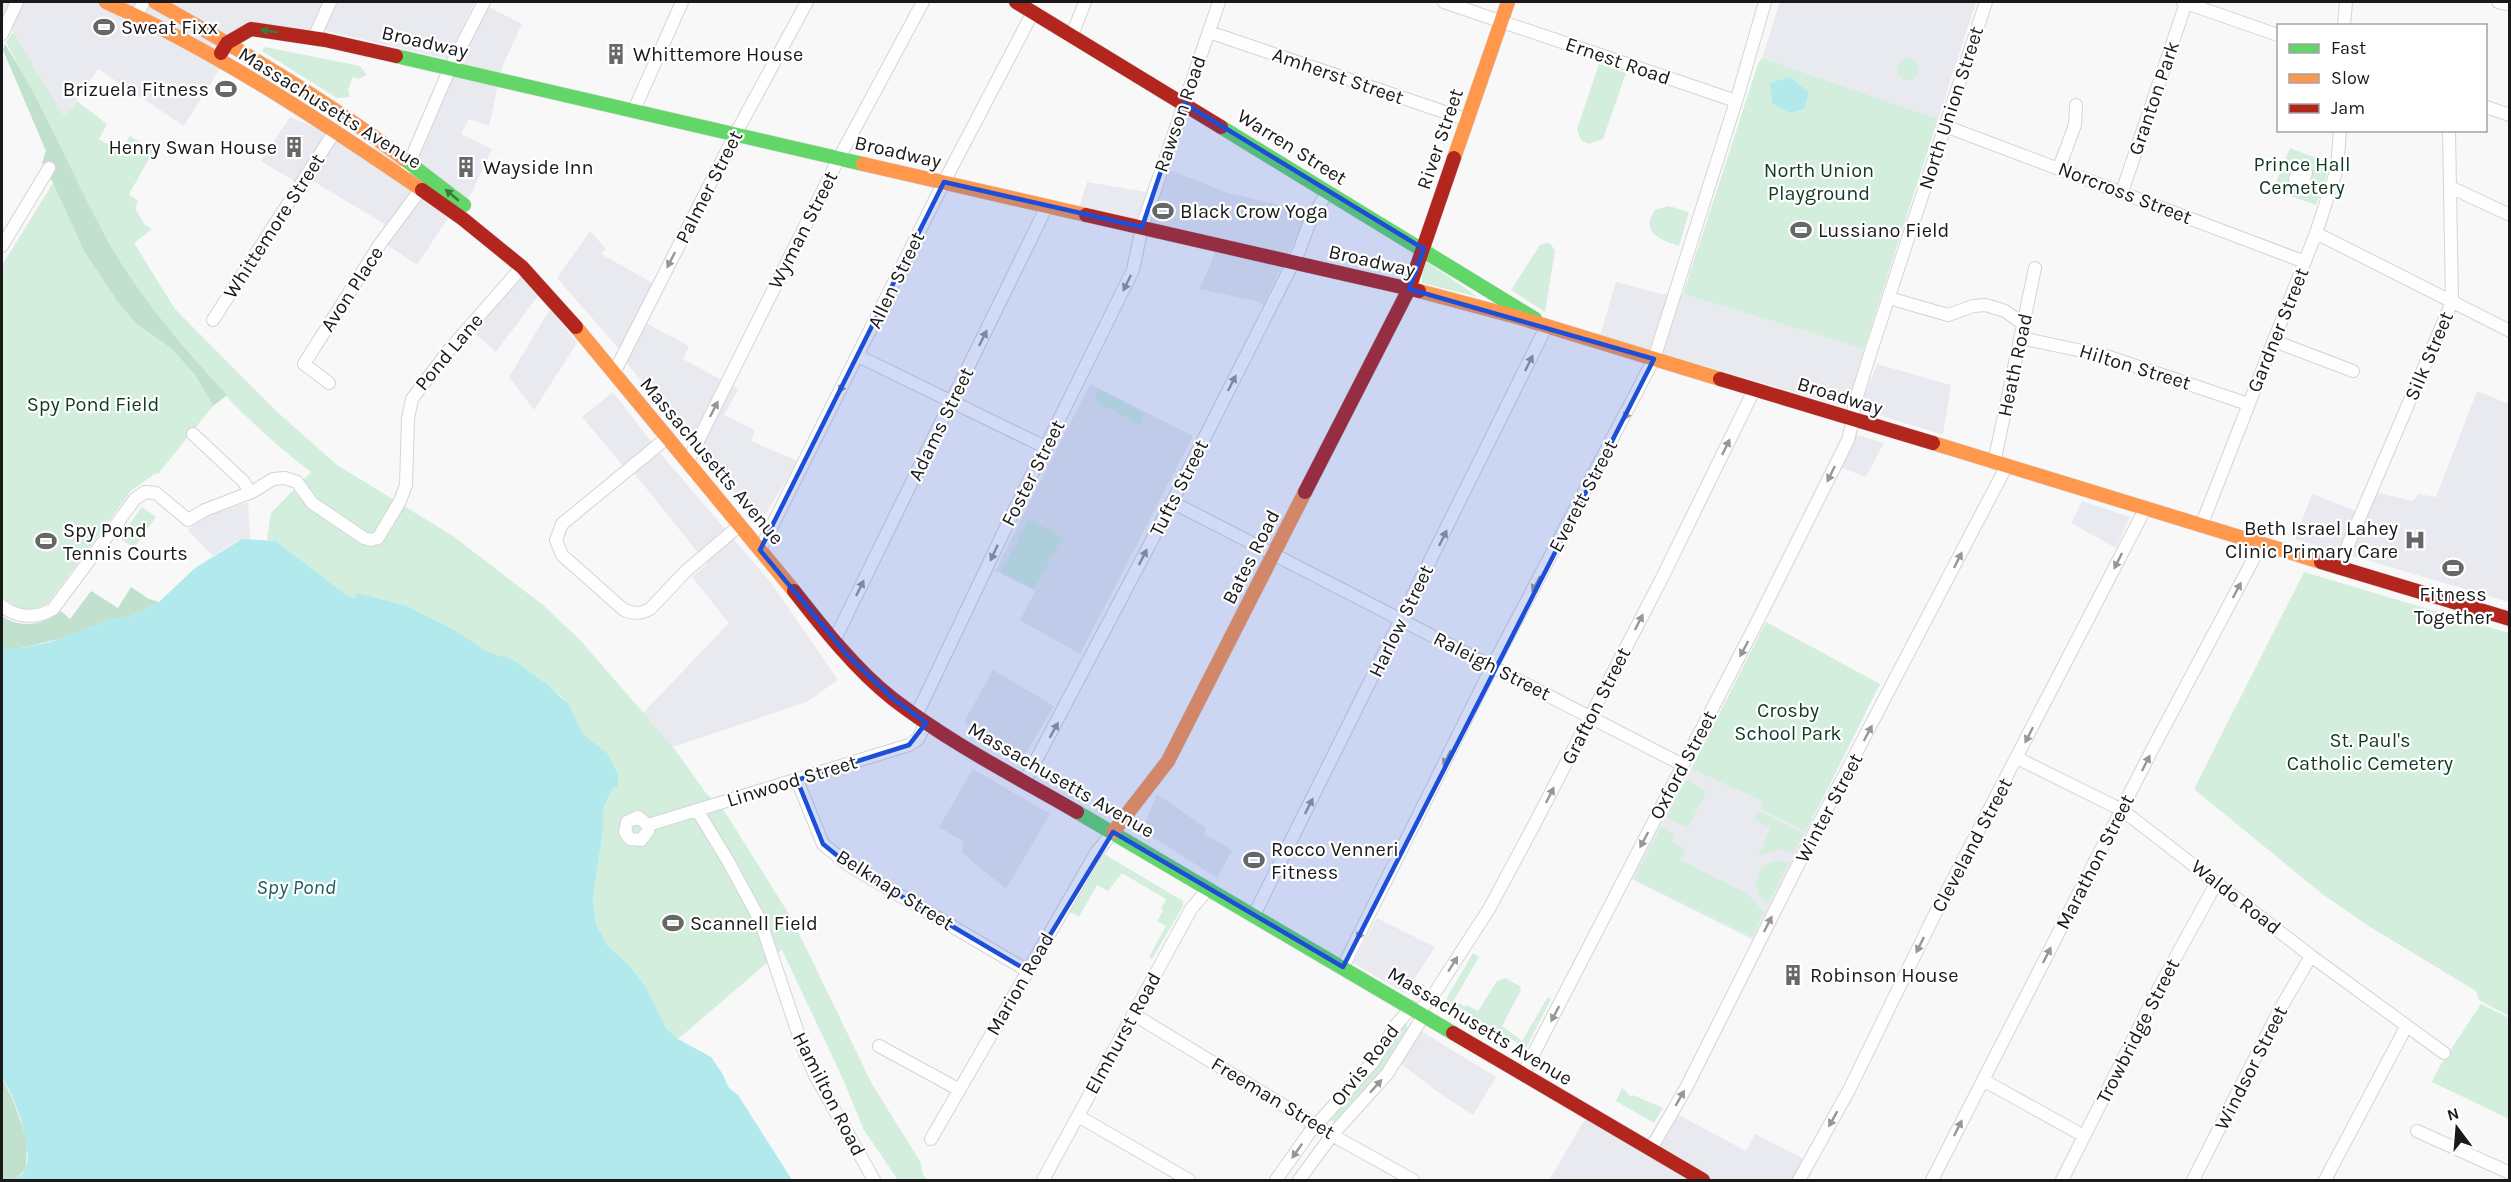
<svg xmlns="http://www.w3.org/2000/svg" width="2511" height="1182" font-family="Karla,sans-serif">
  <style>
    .built { fill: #e9eaef }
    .green { fill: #d3eedd }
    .forest { fill: #c1e0cd }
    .water { fill: #b2e9ec }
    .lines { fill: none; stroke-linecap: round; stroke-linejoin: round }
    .street-casing { stroke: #d4d4d6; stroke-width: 14 }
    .fast-casing { stroke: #d4d4d6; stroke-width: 15 }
    .slow-casing { stroke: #d4d4d6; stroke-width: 15 }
    .jam-casing { stroke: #d4d4d6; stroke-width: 15 }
    .street { stroke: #fefefe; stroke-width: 12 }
    .fast { stroke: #63d668; stroke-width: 14 }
    .slow { stroke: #ff974d; stroke-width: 14 }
    .jam { stroke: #b3261e; stroke-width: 14 }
    .oneway { fill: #3e7840 }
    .oneway2 { fill: #979797 }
    .marked { fill: #1d4ed8; fill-opacity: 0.2; stroke: #1d4ed8; stroke-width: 4.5; stroke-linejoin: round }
    .labels { text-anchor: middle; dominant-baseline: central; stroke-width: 4.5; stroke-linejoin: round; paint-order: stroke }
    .poi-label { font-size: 20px; fill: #191919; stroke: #fff; text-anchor: start }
    .street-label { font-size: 20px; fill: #191919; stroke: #fff }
    .park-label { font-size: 20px; fill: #0f3b24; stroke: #fff }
    .water-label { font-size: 21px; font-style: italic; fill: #1c5d61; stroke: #fff }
  </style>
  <rect width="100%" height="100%" fill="#f8f8f9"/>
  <path class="built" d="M2,2H326L314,36L249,22L184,126L98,69L64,118L13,32L4,20L2,23Z
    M331,2H475L447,59L318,29Z
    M1780,2H1976L1938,119L1762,58Z
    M489,7L522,24L502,67L489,126L469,119L461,134L492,149L471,194L448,218L417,265L378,239L385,224L309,179L304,187L261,161L290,117L335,136L417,162L461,59Z
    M1155,171H1172L1228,193L1275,204L1306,218L1263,305L1257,301L1199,289L1211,264L1218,240L1079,208L1087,182L1146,192Z
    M590,231L606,249L601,254L656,285L621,351L557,278Z
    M512,268L538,296L496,352L465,325Z
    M1616,282L1662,294H1683L1864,349L1848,402L1841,406L1600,335Z
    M550,309L577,343L534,410L509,377Z
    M644,322L689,346L683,359L738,389L724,415L755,430L751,441L798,461L760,523L624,360Z
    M1877,364L1951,385L1943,435L1859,409Z
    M1090,384L1193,436L1080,654L1020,620L1035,591L995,571Z
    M2477,391L2509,404V602L2295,539L2312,494L2366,515L2375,492L2413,501L2418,494L2436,497Z
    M613,392L660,453L772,584L838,680L808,701L795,706L673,747L643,713L729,623L692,577L707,564L634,473L624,467L582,417Z
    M1847,432L1884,443L1866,477L1829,463Z
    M2082,501L2130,517L2116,548L2071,523Z
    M248,502L250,539L237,541L213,556L188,530L202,517Z
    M993,670L1054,706L1023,758L964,722Z
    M973,769L1050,814L1006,889L961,852L964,842L939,827Z
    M1691,769L1763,801L1760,809L1806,832L1753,940L1631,879Z
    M1157,794L1206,828L1204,834L1232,850L1217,878L1142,830Z
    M1377,918L1435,947L1405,993L1353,963Z
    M1421,1031L1496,1077L1473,1115L1438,1092L1401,1064Z
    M1666,1108L1746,1151L1755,1134L1806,1160L1795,1180H1549L1587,1116L1642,1149Z"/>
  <path class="green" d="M13,32L64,117L77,101L107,124L99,139L120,151L130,136L154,150L129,194L138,201L135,208L144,224L152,229L134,243L175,309L275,410L337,465L453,536L543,605L580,640L673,747L706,793L725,812L792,919L872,1084L921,1163L923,1175L928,1180H898L864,1130L842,1077L782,950L678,1039L666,1028L646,987L630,966L607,945L596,924L593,897L603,831V809L613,787L607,753L583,734L561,696L512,659L488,652L458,632L407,606L358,593L355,598L345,594L276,541L267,540L271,513L311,472C233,413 160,329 110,245C72,179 42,109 6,42Z
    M265,47L360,66L367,75L358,79L353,77L348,90L350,97L337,98L262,51Z
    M1897 69a11 11 0 1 1 22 0a11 11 0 1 1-22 0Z
    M1762,58L1938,119L1864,349L1683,294L1758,64Z
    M1599,64L1626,73L1603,139L1589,144L1581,140L1577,129Z
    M2290,148L2329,163L2327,174L2316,205L2273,190Z
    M53,183L84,251L119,304L137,324L172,349L196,376L213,406L158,474L156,473L131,491L49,602C31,616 18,609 2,597V265Z
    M1669,206L1689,212L1679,246C1662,240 1639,233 1655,210Z
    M1547,243L1551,244L1555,251L1545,312L1511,290L1540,245Z
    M1427,262L1478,297L1422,283V271Z
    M1098,389L1145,413L1140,425L1098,403L1099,401H1094Z
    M142,507L156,517L134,548L119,538Z
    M1029,519L1063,537L1034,589L1001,572Z
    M2304,572L2509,633V1016L2479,1000L2476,991L2367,925L2321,893L2194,789Z
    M1766,622L1880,684L1806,832L1760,809L1763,801L1691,769Z
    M1686,780L1707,791L1687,828L1666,817Z
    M1759,811L1803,834L1794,853L1779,849L1759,856L1770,828L1754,819Z
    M1661,827L1674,834L1671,842L1685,849L1680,860L1746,893L1764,912L1752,937L1634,879Z
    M1104,854L1183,901V906L1152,959L1149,957L1166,926L1157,921L1163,911L1161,909L1166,899L1122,873L1108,891L1097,885L1079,917L1070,912Z
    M1776,860L1789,863L1768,904C1749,891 1754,866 1776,860Z
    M1473,953L1479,957L1454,1000L1465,1007L1467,1005L1478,1011L1497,981L1505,978L1520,986L1521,990L1502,1026L1522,1041L1548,997L1551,999L1526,1048L1445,1001Z
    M2481,1004L2509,1018V1119L2432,1082L2441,1064Z
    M1402,1024H1406L1408,1028L1380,1072L1336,1123L1330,1120L1370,1073Z
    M1622,1088L1631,1097L1633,1095L1663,1108L1654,1123L1616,1101Z"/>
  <path class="forest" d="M5,44C45,107 73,178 109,243C141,299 183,348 227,395L213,406L196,376L172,349L137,324L119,304L84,251L53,183L42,163L46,151L3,50Z
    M131,587L149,599L159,602L132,616L109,620L59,639L20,648H2V616C21,629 43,625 61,611L70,619L91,591L118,608Z
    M2,1078L13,1100L27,1140L26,1169L15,1180L2,1179Z"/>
  <path class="water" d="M1790,77L1809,93L1804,109L1789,113L1772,103L1770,83Z
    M242,539L276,541L345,594L354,598L358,593L407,606L458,632L488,652L512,659L549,686L569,705L583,734L607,753L618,774V787H613L603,809V831L593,897L596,924L607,945L630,966L646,987L666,1028L678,1039L711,1057L722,1073L729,1088L738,1095L792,1180H2V1179L15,1180C18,1178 24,1173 25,1170C35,1151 14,1094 2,1078V648H20L50,642L109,620L132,616L159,602L195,568Z"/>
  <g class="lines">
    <defs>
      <path id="street" d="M1444,2L1736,101
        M2183,2L2278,35
        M2498,2L2510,5
        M137,14L144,2
        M2344,26L2346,2
        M1209,32L1468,120
        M2,34L17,2
        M1072,35L1085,2
        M314,38L330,2
        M2486,107L2510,115
        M634,110L682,2
        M1945,126L2305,262
        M407,168L450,68L484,2
        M2059,168L2075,125L2076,105
        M2303,182L2295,179L2298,170L2306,173L2302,184L2329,194
        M2450,187L2510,215
        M2122,192L2186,3
        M2316,233L2510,331
        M2,246L49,168
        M1889,298L1948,315L1973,306L1986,305L2005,311L2023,324
        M213,320L335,131
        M2021,338L2106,356L2248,404
        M2274,341L2353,371
        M858,356L1047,448
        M614,373L736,133L807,2
        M329,383L304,364L380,244L421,189
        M193,434L244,482L250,493
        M668,437L562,524L556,540L562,555L624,610C635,614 640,614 650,609L686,571L740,525
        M688,461L839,158L923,2
        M1994,463L2035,268
        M1172,502L1683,765
        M2201,526L2316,233L2337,169L2340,130
        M760,550L944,182L1033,12
        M2338,568L2452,302L2449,130
        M2,606C17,618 36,619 53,609L135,499L145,492L156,493L188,520L205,510L254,491L273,479L285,478L297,482L312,503L364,538L371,540L378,538L400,501L406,485L408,418L412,399L449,350L522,267
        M834,641L1047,206
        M916,716L1007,525L1133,270L1142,227L1219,2
        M2017,758L2122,810L2311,956L2444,1053
        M797,780L823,844L850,866L1028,971
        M1025,781L1172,502L1299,251L1309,224L1327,192
        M697,810L728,861L760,920L803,1048L816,1077L874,1180
        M648,825V831L641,840L630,839L625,832L627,822L638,817L648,825L909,745L918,739L926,723
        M1254,915L1546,327
        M1343,967L1493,665L1654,359L1738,95L1765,2
        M1419,1011L1432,997L1489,909L1533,827L1662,578L1754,390
        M1133,1014L1332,1135L1413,1180
        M879,1046L958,1089
        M1523,1074L1756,624L1848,440L1853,420L1854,406L1871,351L1986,2
        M1983,1080L2084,1136
        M1078,1116L1189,1180
        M2417,1131L2510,1173
        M931,1139L1096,853L1113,832
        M1651,1149L1686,1088L1812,837L2006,467
        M1043,1180L1191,909L1209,888
        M1276,1180L1310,1132L1373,1062L1396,1025L1412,1007
        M1299,1180L1332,1135L1387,1074L1424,1015
        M1799,1180L1849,1090L1933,918L2145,509
        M1932,1180L2154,746L2261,545
        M2062,1180L2161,984L2217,882
        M2193,1180L2280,1009L2311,956
        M2325,1180L2406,1027"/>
      <path id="fast" d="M396,56L863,164
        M1221,127L1535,319
        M404,159L464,205
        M1077,812L1453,1033"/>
      <path id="slow" d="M106,2C218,52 321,121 422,190
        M155,2C240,50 326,100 404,159
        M1454,158L1508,2
        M863,164L1086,215
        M1419,291L1517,317L1720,379
        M576,327L794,591
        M1933,443L2321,562
        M1113,832L1168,761L1305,492"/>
      <path id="jam" d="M1016,2L1221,127
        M221,53L227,43L251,29L325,40L396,56
        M422,190L463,219L522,267L576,327
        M1086,215L1419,291
        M1720,379L1933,443
        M1305,492L1409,289L1454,158
        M2321,562L2510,619
        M794,591C823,628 856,670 893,699C950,743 1015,776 1077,812
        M1453,1033L1703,1180"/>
    </defs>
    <use href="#street" class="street-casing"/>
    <use href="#fast" class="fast-casing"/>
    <use href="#slow" class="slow-casing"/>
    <use href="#jam" class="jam-casing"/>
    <use href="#street" class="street"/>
    <use href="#fast" class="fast"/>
    <use href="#slow" class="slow"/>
    <use href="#jam" class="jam"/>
  </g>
  <defs><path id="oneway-solid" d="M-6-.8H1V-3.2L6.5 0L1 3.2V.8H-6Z" transform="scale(1.5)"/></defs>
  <g class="oneway">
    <use href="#oneway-solid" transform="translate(269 31) rotate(-171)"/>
    <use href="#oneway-solid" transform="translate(452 195) rotate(-140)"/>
  </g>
  <g class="oneway2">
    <use href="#oneway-solid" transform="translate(671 260) rotate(117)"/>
    <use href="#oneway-solid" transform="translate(1127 283) rotate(116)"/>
    <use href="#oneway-solid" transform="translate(983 338) rotate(-64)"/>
    <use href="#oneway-solid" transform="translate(1529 363) rotate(-64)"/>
    <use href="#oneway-solid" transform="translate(1232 383) rotate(-63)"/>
    <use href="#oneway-solid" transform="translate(843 385) rotate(117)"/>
    <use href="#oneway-solid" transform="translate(714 409) rotate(-63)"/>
    <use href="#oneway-solid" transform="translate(1628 412) rotate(117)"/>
    <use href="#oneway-solid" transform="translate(1726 447) rotate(-64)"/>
    <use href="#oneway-solid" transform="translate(1831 474) rotate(116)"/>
    <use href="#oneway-solid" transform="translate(1443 538) rotate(-64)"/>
    <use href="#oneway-solid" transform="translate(994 553) rotate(115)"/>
    <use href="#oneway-solid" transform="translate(1143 557) rotate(-63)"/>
    <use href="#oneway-solid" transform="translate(1958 560) rotate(-63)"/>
    <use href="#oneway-solid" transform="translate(2118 561) rotate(117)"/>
    <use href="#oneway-solid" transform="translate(1536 584) rotate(118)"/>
    <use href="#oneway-solid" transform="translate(860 588) rotate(-64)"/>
    <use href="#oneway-solid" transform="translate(2237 590) rotate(-62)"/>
    <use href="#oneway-solid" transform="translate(1639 622) rotate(-63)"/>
    <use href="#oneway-solid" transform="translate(1744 649) rotate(118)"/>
    <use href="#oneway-solid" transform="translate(1054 730) rotate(-61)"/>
    <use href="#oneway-solid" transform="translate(1868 733) rotate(-62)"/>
    <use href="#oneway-solid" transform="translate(2029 735) rotate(117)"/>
    <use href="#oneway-solid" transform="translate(1447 758) rotate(116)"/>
    <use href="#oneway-solid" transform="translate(2146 763) rotate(-63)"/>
    <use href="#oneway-solid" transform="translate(1550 795) rotate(-63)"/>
    <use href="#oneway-solid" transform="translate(1309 806) rotate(-63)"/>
    <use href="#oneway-solid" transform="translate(1644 840) rotate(118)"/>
    <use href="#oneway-solid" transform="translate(1768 924) rotate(-63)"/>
    <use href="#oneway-solid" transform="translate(1361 932) rotate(116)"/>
    <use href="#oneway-solid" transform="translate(1920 945) rotate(116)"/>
    <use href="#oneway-solid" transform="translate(2047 955) rotate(-63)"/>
    <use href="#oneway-solid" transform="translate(1453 964) rotate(-58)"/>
    <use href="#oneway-solid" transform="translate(1555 1014) rotate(118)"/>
    <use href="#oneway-solid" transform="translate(1376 1086) rotate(-48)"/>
    <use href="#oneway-solid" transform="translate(1680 1098) rotate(-60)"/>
    <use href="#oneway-solid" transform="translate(1833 1119) rotate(119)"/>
    <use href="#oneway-solid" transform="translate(1958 1128) rotate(-63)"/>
    <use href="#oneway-solid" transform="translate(1297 1151) rotate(125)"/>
  </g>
  <path class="marked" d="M1184,103L1424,249L1409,289L1654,359L1343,967L1113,832L1028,971L850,866L823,844L797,780L909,745L926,723L892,698L847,655L760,550L944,182L1142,227Z"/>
  <defs>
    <symbol id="stadium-bare" viewBox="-9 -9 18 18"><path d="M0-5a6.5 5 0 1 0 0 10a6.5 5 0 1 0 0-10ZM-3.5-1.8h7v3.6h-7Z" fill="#676767" stroke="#fff" stroke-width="2.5" paint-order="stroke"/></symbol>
    <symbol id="building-bare" viewBox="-9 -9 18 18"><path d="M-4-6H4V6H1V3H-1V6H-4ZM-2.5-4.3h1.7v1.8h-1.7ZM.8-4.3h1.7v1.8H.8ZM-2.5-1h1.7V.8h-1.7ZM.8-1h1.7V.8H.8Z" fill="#676767" stroke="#fff" stroke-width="2.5" paint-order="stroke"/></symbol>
    <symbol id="hospital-bare" viewBox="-9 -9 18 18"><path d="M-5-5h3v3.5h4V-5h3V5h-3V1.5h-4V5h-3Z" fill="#676767" stroke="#fff" stroke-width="2.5" paint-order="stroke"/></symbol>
  </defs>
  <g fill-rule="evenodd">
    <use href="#stadium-bare" x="89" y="12" width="30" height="30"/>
    <use href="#building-bare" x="601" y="39" width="30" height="30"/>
    <use href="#stadium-bare" x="211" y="74" width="30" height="30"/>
    <use href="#building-bare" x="279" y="132" width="30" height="30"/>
    <use href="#building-bare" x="451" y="152" width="30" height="30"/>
    <use href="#stadium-bare" x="1148" y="196" width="30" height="30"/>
    <use href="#stadium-bare" x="1786" y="215" width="30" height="30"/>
    <use href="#hospital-bare" x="2400" y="525" width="30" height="30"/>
    <use href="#stadium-bare" x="31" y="526" width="30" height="30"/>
    <use href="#stadium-bare" x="2438" y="553" width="30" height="30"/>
    <use href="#stadium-bare" x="1239" y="845" width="30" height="30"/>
    <use href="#stadium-bare" x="658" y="908" width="30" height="30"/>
    <use href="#building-bare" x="1778" y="960" width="30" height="30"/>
  </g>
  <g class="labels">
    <g class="poi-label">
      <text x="121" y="27">Sweat Fixx</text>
      <text x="633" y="54">Whittemore House</text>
      <text x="209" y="89" text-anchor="end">Brizuela Fitness</text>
      <text x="277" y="147" text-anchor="end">Henry Swan House</text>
      <text x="483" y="167">Wayside Inn</text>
      <text x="1180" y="211">Black Crow Yoga</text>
      <text x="1818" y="230">Lussiano Field</text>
      <text x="2398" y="528" text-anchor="end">Beth Israel Lahey<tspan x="2398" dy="23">Clinic Primary Care</tspan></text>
      <text x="63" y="530">Spy Pond<tspan x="63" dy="23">Tennis Courts</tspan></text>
      <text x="2453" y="594" text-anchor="middle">Fitness<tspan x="2453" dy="23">Together</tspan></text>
      <text x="1271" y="849">Rocco Venneri<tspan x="1271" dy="23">Fitness</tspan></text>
      <text x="690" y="923">Scannell Field</text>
      <text x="1810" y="975">Robinson House</text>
    </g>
    <g class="street-label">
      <text transform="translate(425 42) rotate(13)">Broadway</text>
      <text transform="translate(1618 61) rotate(19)">Ernest Road</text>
      <text transform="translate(1338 76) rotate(19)">Amherst Street</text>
      <text transform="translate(2154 98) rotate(-71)">Granton Park</text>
      <text transform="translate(330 108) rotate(32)">Massachusetts Avenue</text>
      <text transform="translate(1951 108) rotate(-72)">North Union Street</text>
      <text transform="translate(1180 114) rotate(-71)">Rawson Road</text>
      <text transform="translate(1440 139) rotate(-71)">River Street</text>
      <text transform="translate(1292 147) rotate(32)">Warren Street</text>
      <text transform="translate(898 152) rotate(13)">Broadway</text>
      <text transform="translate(709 187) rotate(-63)">Palmer Street</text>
      <text transform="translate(2125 193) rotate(21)">Norcross Street</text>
      <text transform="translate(274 226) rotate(-57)">Whittemore Street</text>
      <text transform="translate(803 230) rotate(-63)">Wyman Street</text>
      <text transform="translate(1372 261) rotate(13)">Broadway</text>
      <text transform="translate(896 280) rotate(-64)">Allen Street</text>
      <text transform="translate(352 289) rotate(-57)">Avon Place</text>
      <text transform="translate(2278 330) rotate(-68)">Gardner Street</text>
      <text transform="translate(449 352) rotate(-50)">Pond Lane</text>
      <text transform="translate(2429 356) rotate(-67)">Silk Street</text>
      <text transform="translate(2015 365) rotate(-78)">Heath Road</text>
      <text transform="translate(2135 367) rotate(17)">Hilton Street</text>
      <text transform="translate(1840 396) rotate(17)">Broadway</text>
      <text transform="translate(941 424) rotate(-64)">Adams Street</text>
      <text transform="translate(712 461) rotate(50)">Massachusetts Avenue</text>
      <text transform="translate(1033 473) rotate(-63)">Foster Street</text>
      <text transform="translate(1179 488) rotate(-63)">Tufts Street</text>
      <text transform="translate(1583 496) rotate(-62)">Everett Street</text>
      <text transform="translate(1251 557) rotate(-63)">Bates Road</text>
      <text transform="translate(1401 621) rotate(-64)">Harlow Street</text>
      <text transform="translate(1492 666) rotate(27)">Raleigh Street</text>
      <text transform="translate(1596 706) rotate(-63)">Grafton Street</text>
      <text transform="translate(1683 765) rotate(-62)">Oxford Street</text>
      <text transform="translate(1061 780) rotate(30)">Massachusetts Avenue</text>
      <text transform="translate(792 781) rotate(-17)">Linwood Street</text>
      <text transform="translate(1829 808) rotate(-62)">Winter Street</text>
      <text transform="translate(1972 845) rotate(-62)">Cleveland Street</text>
      <text transform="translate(2095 862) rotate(-63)">Marathon Street</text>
      <text transform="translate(895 890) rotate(32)">Belknap Street</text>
      <text transform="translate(2236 897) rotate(38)">Waldo Road</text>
      <text transform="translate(1020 984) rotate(-60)">Marion Road</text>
      <text transform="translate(1480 1026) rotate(31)">Massachusetts Avenue</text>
      <text transform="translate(2138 1031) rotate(-63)">Trowbridge Street</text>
      <text transform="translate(1123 1033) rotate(-61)">Elmhurst Road</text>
      <text transform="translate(1365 1065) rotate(-52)">Orvis Road</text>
      <text transform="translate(2251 1068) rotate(-63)">Windsor Street</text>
      <text transform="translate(829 1094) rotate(63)">Hamilton Road</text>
      <text transform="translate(1273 1098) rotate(31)">Freeman Street</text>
    </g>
    <g class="park-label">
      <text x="2302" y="164">Prince Hall<tspan x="2302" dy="23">Cemetery</tspan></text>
      <text x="1819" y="170">North Union<tspan x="1819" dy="23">Playground</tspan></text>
      <text x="93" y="404">Spy Pond Field</text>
      <text x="1788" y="710">Crosby<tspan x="1788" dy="23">School Park</tspan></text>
      <text x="2370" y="740">St. Paul's<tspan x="2370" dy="23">Catholic Cemetery</tspan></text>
    </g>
    <g class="water-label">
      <text x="296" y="887">Spy Pond</text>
    </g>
  </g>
  <rect width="2511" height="1182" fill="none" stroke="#191919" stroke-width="6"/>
  <rect x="2277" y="24" width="210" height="108" fill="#ffffff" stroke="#a3a3a3" stroke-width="1.5"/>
  <rect x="2289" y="44" width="30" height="9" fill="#63d668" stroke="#a3a3a3" stroke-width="1.5"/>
  <text x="2331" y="54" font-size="18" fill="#191919">Fast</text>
  <rect x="2289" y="74" width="30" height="9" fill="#ff974d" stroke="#a3a3a3" stroke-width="1.5"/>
  <text x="2331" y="84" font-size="18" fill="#191919">Slow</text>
  <rect x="2289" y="104" width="30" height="9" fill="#b3261e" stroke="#a3a3a3" stroke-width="1.5"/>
  <text x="2331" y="114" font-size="18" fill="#191919">Jam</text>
  <g transform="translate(2457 1128) rotate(344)" stroke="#ffffff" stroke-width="4.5" paint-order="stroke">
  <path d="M0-4.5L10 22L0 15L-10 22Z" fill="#191919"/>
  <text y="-9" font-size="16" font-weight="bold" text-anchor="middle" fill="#191919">N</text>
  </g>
</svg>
